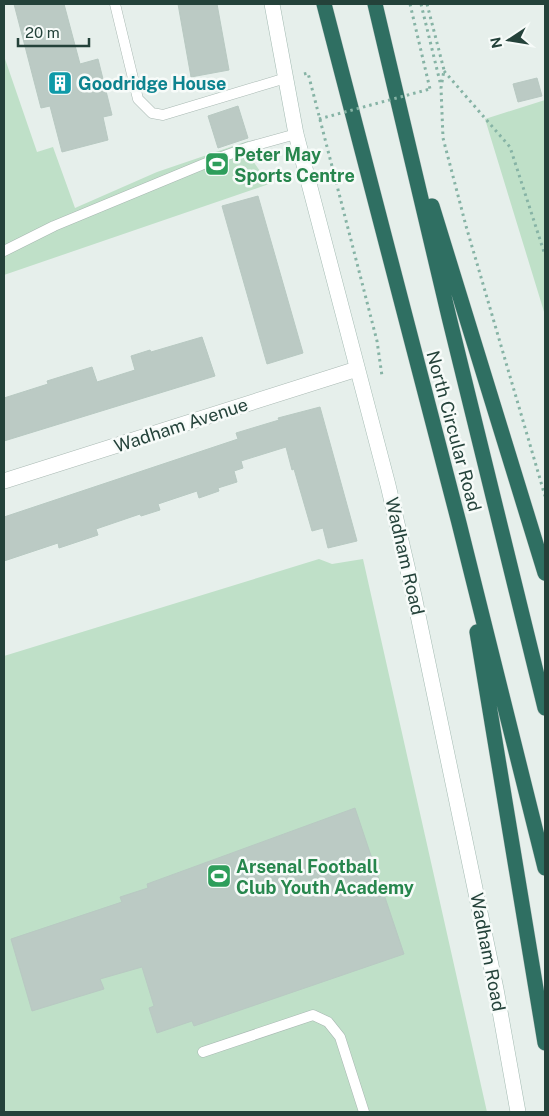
<svg xmlns="http://www.w3.org/2000/svg" width="549" height="1116" font-family="'Public Sans',sans-serif">
  <style>
    .green { fill: #bfe0c8 }
    .building { fill: #bbcac4; stroke: #b8c9c2 }
    .lines { fill: none; stroke-linecap: round; stroke-linejoin: round }
    .lane-casing { stroke: #a8b8b2; stroke-width: 11 }
    .street-casing { stroke: #a8b8b2; stroke-width: 16 }
    .secondary-casing { stroke: #a4bbb3; stroke-width: 16 }
    .highway-casing { stroke: #c2cac8; stroke-width: 16 }
    .path { stroke: #86b3a5; stroke-width: 3; stroke-dasharray: 2.5 4; stroke-linecap: butt }
    .lane { stroke: #fff; stroke-width: 10 }
    .street { stroke: #fff; stroke-width: 15 }
    .secondary { stroke: #fff; stroke-width: 15 }
    .highway { stroke: #2f6f62; stroke-width: 15 }
    .path-bridge { stroke: #86b3a5; stroke-width: 3; stroke-dasharray: 2.5 4; stroke-linecap: butt }
    .labels { text-anchor: middle; dominant-baseline: central; stroke-width: 5; stroke-linejoin: round; paint-order: stroke }
    .culture-label { font-size: 18px; font-weight: bold; fill: #0d838f; stroke: #f7fbf9; text-anchor: start }
    .leisure-label { font-size: 18px; font-weight: bold; fill: #27864d; stroke: #f7fbf9; text-anchor: start }
    .street-label { font-size: 18px; fill: #24423a; stroke: #f7fbf9 }
  </style>
  <rect width="100%" height="100%" fill="#e6efeb"/>
  <path class="green" d="M4,56L37,152L53,147L75,208L157,172L248,141L253,161L269,184L4,275Z
    M545,100V315L485,119Z
    M319,559L332,564L363,559L487,1112H4V656Z"/>
  <path class="building" d="M14,4H64L80,64L98,59L112,115L103,117L108,140L62,152L50,106L41,108Z
    M178,4H217L229,70L191,77Z
    M537,78L542,96L518,102L513,84Z
    M238,106L248,138L218,148L208,116Z
    M258,196L303,353L267,364L222,206Z
    M202,337L215,376L4,441V398L48,384L47,381L92,367L97,382L135,370L131,356L150,350L151,352Z
    M320,407L357,541L328,548L323,528L312,531L294,469L292,470L286,447L241,461L243,468L234,471L237,482L218,488L219,491L199,498L197,491L158,504L160,510L141,516L140,514L96,529L98,535L59,548L58,543L4,561V517L238,439L236,433L279,420L278,418Z
    M355,808L404,954L194,1026L192,1021L157,1033L149,1008L154,1006L142,967L100,979L104,989L32,1011L11,939L122,902L120,897L148,888L147,884Z"/>
  <g class="lines">
    <defs>
      <path id="lane" d="M115,4L138,99L152,113L163,115L286,78
        M4,251L54,226L211,161L249,147L296,134
        M203,1052L313,1015L328,1022L340,1037L364,1112"/>
      <path id="street" d="M4,481L357,369"/>
      <path id="secondary" d="M272,4L296,134L388,485L414,596L496,989L518,1112"/>
      <path id="highway" d="M324,4L459,523L545,868
        M375,4L449,317L545,708
        M432,206L545,573
        M477,632L545,1043"/>
    </defs>
    <use href="#lane" class="lane-casing"/>
    <use href="#street" class="street-casing"/>
    <use href="#secondary" class="secondary-casing"/>
    <use href="#highway" class="highway-casing"/>
    <path class="path" d="M410,4L430,89
      M421,4L441,86
      M427,4L444,70L441,88L443,138L466,226L545,496
      M444,71L510,147L545,255
      M304,74L308,73L377,341L382,376"/>
    <use href="#lane" class="lane"/>
    <use href="#street" class="street"/>
    <use href="#secondary" class="secondary"/>
    <use href="#highway" class="highway"/>
    <path class="path-bridge" d="M319,119L430,89"/>
  </g>
  <defs>
    <symbol id="building-square" viewBox="-11 -11 22 22"><rect x="-9" y="-9" width="18" height="18" rx="4" fill="#0f9aa8" stroke="#f7fbf9"/><path d="M-4-6H4V6H1V3H-1V6H-4ZM-2.5-4.3h1.7v1.8h-1.7ZM.8-4.3h1.7v1.8H.8ZM-2.5-1h1.7V.8h-1.7ZM.8-1h1.7V.8H.8Z" fill="#fff"/></symbol>
    <symbol id="stadium-square" viewBox="-11 -11 22 22"><rect x="-9" y="-9" width="18" height="18" rx="4" fill="#2e9e5b" stroke="#f7fbf9"/><path d="M0-5a6.5 5 0 1 0 0 10a6.5 5 0 1 0 0-10ZM-3.5-1.8h7v3.6h-7Z" fill="#fff"/></symbol>
  </defs>
  <g fill-rule="evenodd">
    <use href="#building-square" x="46" y="69" width="28" height="28"/>
    <use href="#stadium-square" x="203" y="150" width="28" height="28"/>
    <use href="#stadium-square" x="205" y="862" width="28" height="28"/>
  </g>
  <g class="labels">
    <g class="culture-label">
      <text x="78" y="83">Goodridge House</text>
    </g>
    <g class="leisure-label">
      <text x="234" y="154">Peter May<tspan x="234" dy="21">Sports Centre</tspan></text>
      <text x="236" y="866">Arsenal Football<tspan x="236" dy="21">Club Youth Academy</tspan></text>
    </g>
    <g class="street-label">
      <text transform="translate(181 425) rotate(-18)">Wadham Avenue</text>
      <text transform="translate(454 431) rotate(75)">North Circular Road</text>
      <text transform="translate(405 556) rotate(77)">Wadham Road</text>
      <text transform="translate(488 952) rotate(79)">Wadham Road</text>
    </g>
  </g>
  <rect width="549" height="1116" fill="none" stroke="#24423a" stroke-width="10"/>
  <g transform="translate(509 40) rotate(258)" stroke="#f7fbf9" stroke-width="4" paint-order="stroke">
  <path d="M0-4L9 19L0 12L-9 19Z" fill="#24423a"/>
  <text y="-8" font-size="14" font-weight="bold" text-anchor="middle" fill="#24423a">N</text>
  </g>
  <path d="M18 38v8h71v-8" fill="none" stroke="#24423a" stroke-width="2.5"/>
  <text x="25" y="38" font-size="15" fill="#24423a" stroke="#f7fbf9" stroke-width="4" paint-order="stroke">20 m</text>
</svg>
